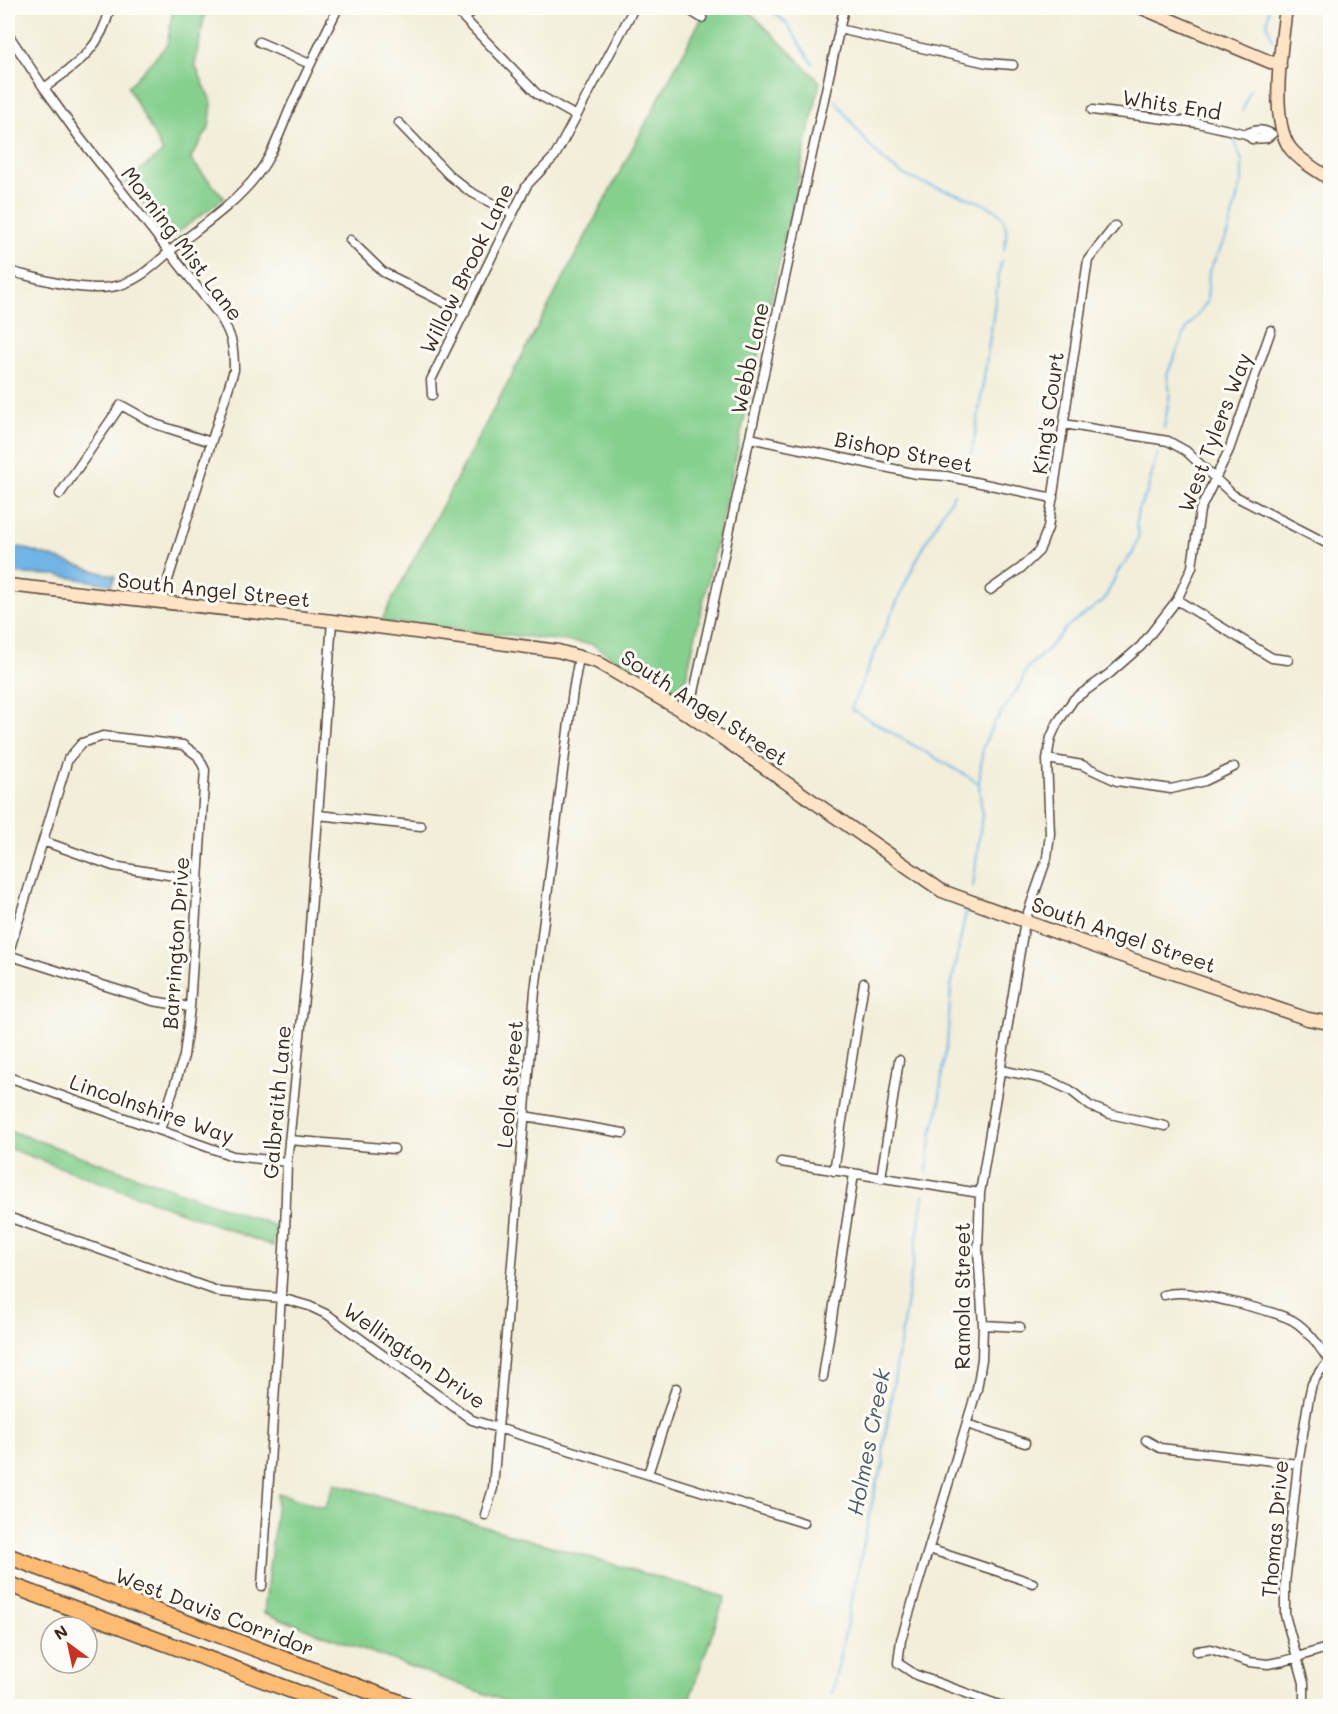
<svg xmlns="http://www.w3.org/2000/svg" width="1338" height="1714" font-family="Mali,sans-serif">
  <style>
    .green { fill: #85d08e; stroke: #607d56; stroke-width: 1.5 }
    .water { fill: #6fb5e5; stroke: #557082; stroke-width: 1.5 }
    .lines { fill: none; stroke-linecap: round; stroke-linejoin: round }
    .stream { stroke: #6fb5e5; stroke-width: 2 }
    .street-casing { stroke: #56473a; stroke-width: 11 }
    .secondary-casing { stroke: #56473a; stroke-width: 15 }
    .highway-casing { stroke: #56473a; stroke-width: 18 }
    .street { stroke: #fff; stroke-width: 8 }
    .secondary { stroke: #ffe4c6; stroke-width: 12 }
    .highway { stroke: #ffbb71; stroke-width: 15 }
    .labels { text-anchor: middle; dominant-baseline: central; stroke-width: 6; stroke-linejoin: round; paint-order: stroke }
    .street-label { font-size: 21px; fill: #3b2a1e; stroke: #fdfcf7 }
    .water-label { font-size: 22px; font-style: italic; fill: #4d5b64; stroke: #fdfcf7 }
  </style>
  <rect width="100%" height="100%" fill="#fdfcf7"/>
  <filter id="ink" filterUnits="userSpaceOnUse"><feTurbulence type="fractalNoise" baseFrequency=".0167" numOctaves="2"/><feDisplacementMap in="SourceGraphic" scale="12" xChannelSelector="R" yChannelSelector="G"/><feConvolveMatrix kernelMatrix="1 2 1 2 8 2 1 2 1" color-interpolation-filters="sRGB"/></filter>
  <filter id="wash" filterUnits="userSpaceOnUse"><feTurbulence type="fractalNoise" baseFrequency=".008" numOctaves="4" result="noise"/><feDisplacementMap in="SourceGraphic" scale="24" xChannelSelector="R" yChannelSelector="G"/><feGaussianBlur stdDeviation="1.35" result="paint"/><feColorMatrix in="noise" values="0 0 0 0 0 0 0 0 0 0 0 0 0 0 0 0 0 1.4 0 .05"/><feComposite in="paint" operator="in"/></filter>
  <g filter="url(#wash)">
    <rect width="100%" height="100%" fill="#f2eed9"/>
    <path class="green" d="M173,8H206L195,65L212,103L209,128L190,159L224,198L173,236L168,235L125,182L163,152L128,87L167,45Z
      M707,8H746L820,82L681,700L592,644L381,621Z
      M8,1130L276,1226L273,1246L8,1148Z
      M335,1483L725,1597L687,1706H518L264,1613L278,1493L325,1508Z"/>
    <path class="water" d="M20,547L99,572L115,576L112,585L56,575L19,574L8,569C7,556 7,552 20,547Z"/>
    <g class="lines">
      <path class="stream" d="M770,8L787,24L813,64
        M1269,8L1267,24L1273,40
        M836,101C857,130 879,164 912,179C931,187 990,201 1001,215C1009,226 1006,238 1004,250
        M1242,112L1250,90
        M1164,428L1170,393L1167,374L1187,328L1207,302L1209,271L1227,235L1242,180V161L1234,140
        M968,469L977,425L1001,261
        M954,494C911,561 882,636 851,709L979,783
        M973,887L982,815L979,783L983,747L992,727L1020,685L1027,668L1044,653L1067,627L1104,600L1119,570L1133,553L1139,535L1136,524L1138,509L1147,493L1157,453
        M927,1172L932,1131L939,1109L943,1062L947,1045L951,987L966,911
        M832,1694L877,1480L884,1465L883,1449L924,1194
        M832,1706V1703"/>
    </g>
  </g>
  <g filter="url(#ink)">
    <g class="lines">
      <defs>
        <path id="street" d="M454,8L537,94L576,116
          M686,8L702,18
          M465,18L476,8
          M839,29L987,63L1013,65
          M8,34L44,88L80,138L219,315C232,335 234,346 234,370L161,602
          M259,42L310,64
          M44,88C76,65 101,49 110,8
          M1092,110L1198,123L1246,134L1252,139L1267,138L1272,134C1262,129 1256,129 1246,134
          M399,123L449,175L469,191L512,214
          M350,240L383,272L465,313
          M8,271C38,278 80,292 111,287C138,283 155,264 175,247C203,225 235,204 257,175C273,155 281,129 291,106C306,73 322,40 338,8
          M432,395L431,380L527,185L555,156L634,8
          M1064,424L1168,441L1186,451L1233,495L1330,545
          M750,438L917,474L946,476L1053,498
          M60,494L121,405L155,424L211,442
          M990,590L1021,568L1039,551L1048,528L1088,260L1115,226
          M1177,600L1272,658L1288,660
          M689,715L844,8
          M1047,759L1082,765L1117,781L1171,789L1205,781L1234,767
          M318,815L421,826
          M43,841L113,866L199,880
          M8,955L68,759L82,743L103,736L183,745L198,756L205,770L190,1007L184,1056L160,1130
          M8,955L153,1001L190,1007
          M1001,1070L1048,1080L1070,1090L1090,1106L1110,1114L1165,1126
          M8,1077L233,1156L287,1162
          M524,1116L623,1133
          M289,1140L394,1149
          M781,1162L980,1193
          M834,1171L864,983
          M881,1178L899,1060
          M8,1217L220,1292L281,1298L309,1306L328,1315L472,1420L804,1523
          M1164,1295C1168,1294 1173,1293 1178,1293C1197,1292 1274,1311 1292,1320C1308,1329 1319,1346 1329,1361
          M983,1325L1020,1327
          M823,1377L854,1174
          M967,1424L1025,1443
          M1146,1440L1160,1448L1298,1464
          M648,1474L676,1388
          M485,1515L493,1488L535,991L573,691L579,657
          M929,1549L1033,1583
          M262,1586L285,1233L287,1162L307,968L332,621
          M1197,1651L1211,1649L1249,1662L1268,1664L1284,1661L1330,1647
          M1002,1706L916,1675L898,1663L901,1640L977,1389L982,1359L983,1325L978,1250L980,1193L1025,921L1047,858L1050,834L1047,759L1051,737L1058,722L1074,699L1109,674L1141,646L1177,600L1192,567L1200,510L1229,450L1271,330
          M1304,1706V1683L1285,1615V1584L1298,1464L1309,1397L1312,1384L1320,1371L1330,1361"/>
        <path id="secondary" d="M1142,8L1280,66
          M1286,8C1282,42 1269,119 1290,148C1300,161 1317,170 1330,179
          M8,585L332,621L558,651L597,662L689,715L942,891L1113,953L1308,1019L1330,1023"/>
        <path id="highway" d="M8,1556L409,1706
          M8,1584L333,1706"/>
      </defs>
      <use href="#street" class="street-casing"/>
      <use href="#secondary" class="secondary-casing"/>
      <use href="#highway" class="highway-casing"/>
      <use href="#street" class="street"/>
      <use href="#secondary" class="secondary"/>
      <use href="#highway" class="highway"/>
    </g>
  </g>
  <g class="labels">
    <g class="street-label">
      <text transform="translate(1172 104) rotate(9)">Whits End</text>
      <text transform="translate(183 243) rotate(53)">Morning Mist Lane</text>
      <text transform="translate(466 268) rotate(-64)">Willow Brook Lane</text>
      <text transform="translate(749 358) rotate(-78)">Webb Lane</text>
      <text transform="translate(1047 413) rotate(-82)">King's Court</text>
      <text transform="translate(1214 432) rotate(-69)">West Tylers Way</text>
      <text transform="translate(904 451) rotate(11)">Bishop Street</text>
      <text transform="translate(214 589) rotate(6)">South Angel Street</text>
      <text transform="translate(705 707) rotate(33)">South Angel Street</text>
      <text transform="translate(1124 934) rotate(19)">South Angel Street</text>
      <text transform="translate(175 943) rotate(-86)">Barrington Drive</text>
      <text transform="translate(509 1084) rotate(-85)">Leola Street</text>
      <text transform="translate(276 1102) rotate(-85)">Galbraith Lane</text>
      <text transform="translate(152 1108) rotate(19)">Lincolnshire Way</text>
      <text transform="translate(961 1296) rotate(-90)">Ramola Street</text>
      <text transform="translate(415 1355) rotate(35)">Wellington Drive</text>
      <text transform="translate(1274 1529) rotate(-85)">Thomas Drive</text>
      <text transform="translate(215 1611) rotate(21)">West Davis Corridor</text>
    </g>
    <g class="water-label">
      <text transform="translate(868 1442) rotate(-79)">Holmes Creek</text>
    </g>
  </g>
  <rect width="1338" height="1714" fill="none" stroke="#fdfcf7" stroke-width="30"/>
  <g transform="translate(69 1645) rotate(327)"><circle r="28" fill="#fdfcf7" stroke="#afa8a0" stroke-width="1.5"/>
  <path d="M0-4.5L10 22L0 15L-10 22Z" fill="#c8321e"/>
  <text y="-9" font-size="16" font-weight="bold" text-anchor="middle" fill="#3b2a1e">N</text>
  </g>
</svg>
